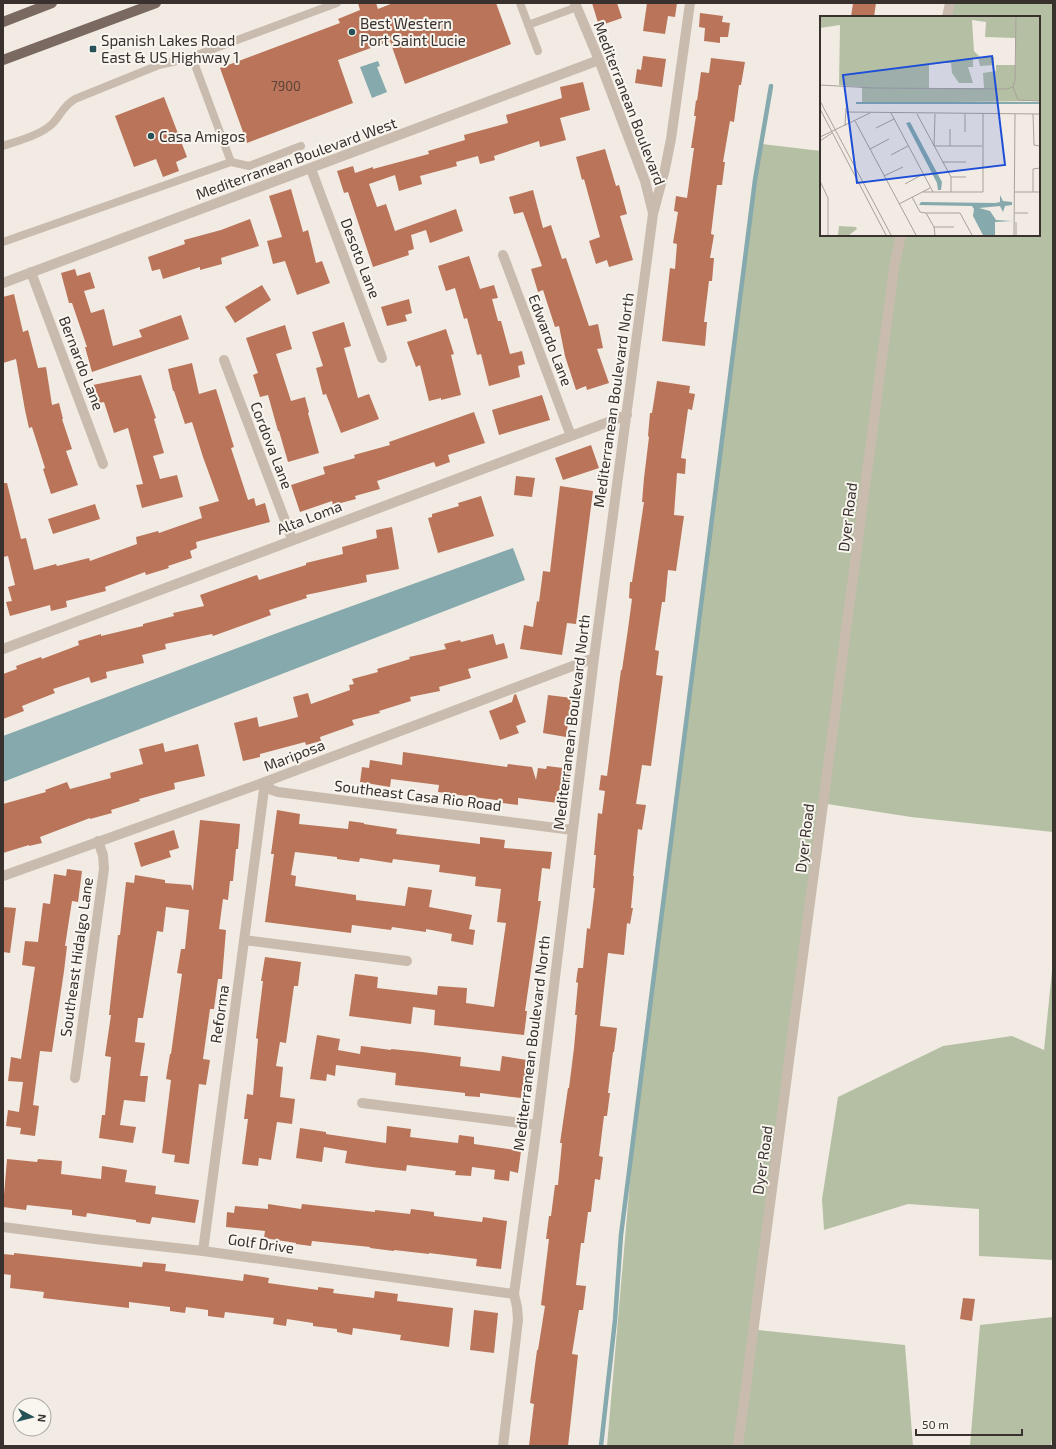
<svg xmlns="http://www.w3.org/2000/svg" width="1056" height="1449" font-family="'Exo 2',sans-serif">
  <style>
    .green { fill: #b5bfa4 }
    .water { fill: #85a9ac }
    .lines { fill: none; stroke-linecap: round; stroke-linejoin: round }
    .stream { stroke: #85a9ac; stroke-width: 4.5 }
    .building { fill: #b97459 }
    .lane { stroke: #c9bcaf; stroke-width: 8 }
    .street { stroke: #c9bcaf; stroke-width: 10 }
    .primary { stroke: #796960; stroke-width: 10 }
    .poi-dot { fill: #265156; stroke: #f9f5ef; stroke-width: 1.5 }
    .labels { text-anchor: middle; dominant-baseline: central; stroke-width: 4; stroke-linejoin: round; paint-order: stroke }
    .number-label { font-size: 13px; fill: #594238 }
    .poi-label { font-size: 15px; fill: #39312d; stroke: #f9f5ef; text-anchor: start }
    .street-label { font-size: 15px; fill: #39312d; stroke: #f9f5ef }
    .inset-river { fill: none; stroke: #85a9ac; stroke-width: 2 }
    .inset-road { fill: none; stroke: #a8a19a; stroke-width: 1 }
    .view { fill: #1d4ed8; fill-opacity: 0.15; stroke: #1d4ed8; stroke-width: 2 }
    .inset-edge { fill: none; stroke: #39312d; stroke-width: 2 }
  </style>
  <rect width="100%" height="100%" fill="#f2ebe3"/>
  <path class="green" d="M951,3H1053V832L911,817L821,803L758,1330L905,1345L913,1446H607L633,1146L761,144L821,151V235H1039V17H948Z
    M1053,961V1260L979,1256V1209L908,1204L824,1230L822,1199L838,1097L943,1046L1012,1036L1044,1050Z
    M1053,1317V1431L1051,1446H970L980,1325Z"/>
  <path class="water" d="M378,61L380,66L377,67L387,92L372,98L360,67Z
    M513,548L525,580L3,782V736L280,632Z"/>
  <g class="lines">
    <path class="stream" d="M601,1446L615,1320L621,1235L755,180L771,86"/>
  </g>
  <path class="building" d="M358,3H376L378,9L393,3H496L511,44L405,84L390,41L338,60L353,103L247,143L220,68L340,23L338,19L360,10Z
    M592,3H617L622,18L599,26Z
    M647,3H677L675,17L668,16L665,34L643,31Z
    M853,3H876L874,17H851Z
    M700,13L723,16L722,22L730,23L728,37H720V43L704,41L705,28L699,27Z
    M643,56L666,59L662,87L635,83L637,69L641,70Z
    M711,58L745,62L741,85H739L734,122L730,121L723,162H725L722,185H717L711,234L714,235L710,258H714L712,281H709L704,322H707L705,346L662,341L670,268L675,269L677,244L673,243L678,212L674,211L676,196L687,198L694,148H691L696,116H694L696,100L697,101L701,72L709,73Z
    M583,82L590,110L560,118L566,140L540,147L539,141L494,156L495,160L480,164L478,156L456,162L457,166L420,176L422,184L399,191L395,175L369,184L377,207L386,204L395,231L456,209L463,231L430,243L426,230L411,235L414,249L408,251L409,255L373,267L348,192L344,193L337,171L353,166L355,173L373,167V169L429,154L428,151L465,140L464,135L508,123L506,115L562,98L560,87Z
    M164,97L187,157L176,162L179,171L163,177L156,159L134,167L115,116Z
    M605,149L616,186L619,185L627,214L620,216L633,260L609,267L607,260L596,264L589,241L600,237L584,179L582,180L576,157Z
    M291,189L303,232L308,230L316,263L322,261L330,283L297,295L285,261L273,264L267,241L282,237L269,196Z
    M533,190L543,228L551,225L562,259L566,258L589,326L598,324L603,348L597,349L609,383L587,390L586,386L576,390L565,356L559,326L555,327L543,290L538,292L531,269L542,266L523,212L514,214L509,197Z
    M250,219L259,246L221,258L222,264L200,270V267L163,279L160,269L152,271L148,257L185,244L184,240L221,230Z
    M469,256L480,289L494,285L498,298L492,299L498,321H501L510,354L522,351L525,364L518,366L520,377L489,386L481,354L477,355L467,318L464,319L455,288L446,291L438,266Z
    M75,269L77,276L90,272L95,288L84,291L91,313L104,309L113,346L142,337L139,330L181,315L189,339L92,372L85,347H87L72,303H69L61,273Z
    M262,285L271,300L235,323L225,307Z
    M14,294L23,332L28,330L38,368L46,367L52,405L59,403L63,419H62L72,449L66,451L78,485L51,494L43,469L45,468L32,427L29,428L25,410L16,359L3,363V297Z
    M409,299L412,313L405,315L407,321L387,326L381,307Z
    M344,322L351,346L344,348L358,398L369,394L379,419L341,433L326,394L323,395L316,368L323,366L312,332Z
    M285,325L292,349L276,354L291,401L305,397L309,412L308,413L319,453L288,462L279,431H278L268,395L260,397L253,375L258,373L246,338Z
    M446,329L454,354L451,355L461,395L441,400V398L429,401L420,365L416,367L407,342Z
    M192,363L199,394L216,389L234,447L231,448L248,500L254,498L256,506L265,503L270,522L196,542L197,548L190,551L192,558L168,566L169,568L146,575L145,572L105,587L106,591L66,601L67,607L51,611L50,605L10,616L6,602L12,601L8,587L15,585L8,556L3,557V483H7L21,539L26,538L34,570L56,564L57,566L89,558L90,561L137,544L136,537L158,531L159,533L202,518L199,507L219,501L203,457L192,422L185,424L174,391H173L168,369Z
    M141,375L156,418L154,419L164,453L153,456L160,479L177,475L183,497L142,508L136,485L143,484L128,428L114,433L104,402L99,403L93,385Z
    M657,381L690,386L689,393L695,394L692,410L688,409L681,458L686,459L685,474L677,473L674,515L684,516L676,571L668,570L665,602H662L655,650L659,651L656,675L663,676L651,766L642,765L636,804L646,805L642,830L638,829L633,876H634L631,908H633L630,924L627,923L624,955L608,953L600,1026L617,1028L614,1052H613L608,1093H610L607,1116H604L599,1156L603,1157L600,1180L595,1179L591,1212H588L584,1243H581L576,1285L586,1286L583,1310H579L572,1354L578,1355L568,1446H529L534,1404L530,1403L537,1350H538L545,1306L541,1305L549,1239H546L549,1216H551L555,1185H558L562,1143H560L568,1088H569L574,1048L577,1015H575L578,983L576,982L578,968H583L587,928L590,929L595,888H593L596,855H594L598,813L602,814L605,791L599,790L601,775L607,776L621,670H622L628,629L632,599L629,598L630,582H632L644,502H642L644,478L649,437L648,436L650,413H652Z
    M542,395L550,420L499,435L492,410Z
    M474,412L485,443L448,455L450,462L436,467L434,462L377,481L380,489L355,496L356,499L333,505L332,501L300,512L291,485L325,474L323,467L355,458L354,455L390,445L389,442Z
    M591,445L599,468L563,480L555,458Z
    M516,476L535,478L532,497L514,495Z
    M560,486L593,491L576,624L567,623L562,655L520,649L524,625L533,627L537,601L539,602L543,571L550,572Z
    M481,496L494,536L438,553L428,518L432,517V514L459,506L458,503Z
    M95,504L100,519L53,534L48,519Z
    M392,527L399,569L366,575L367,582L306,595L307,598L269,610L271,615L213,636L212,634L165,644L166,649L142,655L144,663L106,672L107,678L91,683L89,677L53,689L55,693L22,706L24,711L3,719V674L17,669L16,666L41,657L42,659L79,645L78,641L101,634V636L143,626V624L174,616L173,613L204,606L200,595L257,575L259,580L306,565V563L343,554L342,547L377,538L376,530Z
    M493,634L496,645L504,643L508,658L468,669L471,678L439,687L440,691L410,697L411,701L379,711L380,713L352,720L354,725L320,737L321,741L306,745L305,742L260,754V757L243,761L234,723L257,717L259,727L298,717L293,697L308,693L311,704L350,690L349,685L354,684L352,679L378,672L377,669L410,659L409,657L446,649L444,644L460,640L461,642Z
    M516,694L526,722L516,726L519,733L500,740L489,711L512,702L514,695Z
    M548,695L572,698L566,737L543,733Z
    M163,743L165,752L198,744L205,776L174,783L175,789L139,799L140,801L111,810L112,813L90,819V818L40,837L42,843L29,846V845L3,853V804L46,792L45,790L67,782L70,789L111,778L110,773L143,764L139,749Z
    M403,752L507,767L508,764L532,767L536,780L538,768L546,769L547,766L571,769L566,804L518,798V805L502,803L503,801L438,792L439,785L391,779L390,787L360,782L362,767L369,768L370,760L402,765Z
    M277,810L300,814L299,824L348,829L349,821L364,823V824L397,829L396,834L480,844V837L505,840L504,848L552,852L550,869L542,868L538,901H541L525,1011H527L524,1035L434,1025L435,1010L413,1007L411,1024L349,1016L355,974L378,977L377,988L437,995L438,986L467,988L466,1003L494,1007L506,923L497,922L501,889L475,886L476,877L439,872L440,865L393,859L392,863L360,858L359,862L337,859V857L295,852L291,875L296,876L295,886L356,895V900L405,906L408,887L432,890L429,907L472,915L469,929L475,930L473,945L451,941L452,934L426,929V932L392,927L391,930L352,925L351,933L265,922L274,854H271Z
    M200,820L240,824L238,849H236L233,881H230L228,900L223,899L219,929L226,930L222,979H218L214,1009H210L203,1059L210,1060L206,1085L199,1084L189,1164L174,1162L175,1155L162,1153L171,1080L166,1079L170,1054H171L182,974L177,973L181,949H185L189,910L166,907L163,932L157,931L143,1018H138L135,1042L145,1043L140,1076H148L145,1102L124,1100L120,1125L136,1127L133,1143L99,1138L102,1115H105L111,1057L105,1056L111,1015H109L118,935H120L126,882L134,883L135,875L165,880V883L191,885L193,891Z
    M174,830L179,848L169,851L171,857L141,867L134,843Z
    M67,869L82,871L78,902L72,901L65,946H67L64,971L52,1052L40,1051L33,1105L39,1106L35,1136L20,1134L21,1128L6,1126L8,1110L19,1112L23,1082L8,1081L11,1057L21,1059L35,967L22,965L25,941L38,942L43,903L50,904L54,874L66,876Z
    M3,907L16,908L10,953L3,952Z
    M265,957L301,962L298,986H294L286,1043L280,1042L276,1066L283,1067L280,1097L295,1099L292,1124L277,1122L271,1160L259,1158L258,1166L242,1164L248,1119H244L247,1094L253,1095L258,1039L256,1038L263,981H261Z
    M317,1035L340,1039L338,1050L360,1054L361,1046L391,1050V1049L422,1052L461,1057L460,1066L500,1071L502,1056L527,1060L525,1070L532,1071L529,1091L522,1090L521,1098L480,1093V1097L465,1096V1093L395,1085L396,1073L336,1065L335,1076L327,1074L326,1081L310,1079Z
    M387,1126L411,1129L410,1137L458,1143L459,1135L474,1137V1144L521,1151L518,1173L510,1171L509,1181L494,1179L495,1170L472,1167L471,1176L455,1175L456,1171L407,1165L406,1171L372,1167L345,1163L347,1151L324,1147L322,1162L296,1158L300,1128L326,1132V1134L386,1143Z
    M7,1159L37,1162L38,1159L62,1161L61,1174L101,1179L102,1166L127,1170L125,1182L156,1186L155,1194L199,1200L195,1223L152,1217L150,1224L136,1222V1220L87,1213L86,1217L72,1215V1210L27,1205L26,1210L3,1207Z
    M268,1204L301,1209L302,1204L375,1212V1210L410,1214L411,1209L434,1212V1216L482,1222L483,1217L507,1221L501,1269L476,1266L477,1259L429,1253V1254L394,1250V1251L370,1248V1247L312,1241L311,1246L296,1244V1243L264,1238L265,1231L226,1227L227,1212L234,1213L235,1206L268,1209Z
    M14,1253L142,1267L143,1262L166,1264L165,1271L243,1281L244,1274L269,1278L268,1283L318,1290V1287L334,1289L333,1293L374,1298L375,1291L398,1294L397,1301L453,1308L449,1347L400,1340L401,1335L353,1328L352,1335L337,1332V1329L313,1326V1323L287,1319L286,1326L273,1324L274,1318L225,1312L224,1318L208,1316V1310L186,1307L185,1313L170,1311V1307L129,1302V1308L43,1298L44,1292L10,1288L11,1275L3,1274V1254L14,1255Z
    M963,1298L975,1299L972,1321L960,1319Z
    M474,1310L498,1313L494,1353L470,1350Z"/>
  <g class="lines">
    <path class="lane" d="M520,3L538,51
      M528,25L577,7
      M3,146C17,141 41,135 52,124C61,115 63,106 75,99L159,65L186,59L337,3
      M231,162L249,166L301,146
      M3,242L231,162L192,57"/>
    <path class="street" d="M575,3L599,60L645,181L653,213
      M947,17L950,3
      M311,169L382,358
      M503,255L571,436
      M31,272L103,464
      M3,283L599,60
      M224,360L292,539
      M3,649L627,415
      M265,782L272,790L278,792L572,830
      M3,876L265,782L594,658
      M244,940L407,961
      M75,1078L104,869L103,855L98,841
      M362,1103L537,1125
      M3,1227L95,1239L203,1251L514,1294
      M203,1251L265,782
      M503,1446L518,1320L517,1307L514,1294L537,1125L594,658L653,214L665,169L671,139L690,3
      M738,1446L894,268L901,235"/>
    <path class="primary" d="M3,22L52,3
      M3,60L156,3"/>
  </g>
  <g class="poi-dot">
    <circle cx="352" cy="32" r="4"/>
    <rect x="89" y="45" width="8" height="8" rx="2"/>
    <circle cx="151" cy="136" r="4"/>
  </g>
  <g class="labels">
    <g class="number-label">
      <text x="286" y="86">7900</text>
    </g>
    <g class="poi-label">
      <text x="360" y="23">Best Western<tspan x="360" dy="17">Port Saint Lucie</tspan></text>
      <text x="101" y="40">Spanish Lakes Road<tspan x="101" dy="17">East &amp; US Highway 1</tspan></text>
      <text x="159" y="136">Casa Amigos</text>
    </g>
    <g class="street-label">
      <text transform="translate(630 103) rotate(69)">Mediterranean Boulevard</text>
      <text transform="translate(296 158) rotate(-20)">Mediterranean Boulevard West</text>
      <text transform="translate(361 258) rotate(69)">Desoto Lane</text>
      <text transform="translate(551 340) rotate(69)">Edwardo Lane</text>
      <text transform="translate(82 363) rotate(69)">Bernardo Lane</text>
      <text transform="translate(613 400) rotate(-82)">Mediterranean Boulevard North</text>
      <text transform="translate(272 445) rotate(69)">Cordova Lane</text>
      <text transform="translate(309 517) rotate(-21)">Alta Loma</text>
      <text transform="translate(847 517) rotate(-83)">Dyer Road</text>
      <text transform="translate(571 722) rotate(-83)">Mediterranean Boulevard North</text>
      <text transform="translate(294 755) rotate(-21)">Mariposa</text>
      <text transform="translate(418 795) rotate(7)">Southeast Casa Rio Road</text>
      <text transform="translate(804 838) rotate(-83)">Dyer Road</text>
      <text transform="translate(76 957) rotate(-82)">Southeast Hidalgo Lane</text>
      <text transform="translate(219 1014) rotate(-82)">Reforma</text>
      <text transform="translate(531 1043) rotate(-83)">Mediterranean Boulevard North</text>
      <text transform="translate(762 1160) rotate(-82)">Dyer Road</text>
      <text transform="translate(261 1243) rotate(8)">Golf Drive</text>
    </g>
  </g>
  <g transform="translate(820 16)">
    <rect width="220" height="220" fill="#f2ebe3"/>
    <path d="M0,1H220V85L42,87V71L19,69L20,9L0,12ZM152,4L166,6L165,21L195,22L196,49H176V55L163,57L164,72H109V47H131L132,57L139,67H153L148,51H153V42L158,41L160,50L174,49V41H160L154,35ZM19,210L36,211L37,213L29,219H18Z" fill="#b5bfa4" fill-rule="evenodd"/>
    <path d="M90,106L122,166L121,174H118L117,167L86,107ZM180,179L183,185L192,186V189L185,190L183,196L180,190L159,192L170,195L176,204L192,205L175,206V219H163L153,200L154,193L152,190L99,189L101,186L175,187L180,186Z" fill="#85a9ac"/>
    <path class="inset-river" d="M36,87H220"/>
    <path class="inset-road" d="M0,69L53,72L187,73L193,71L198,84L220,85M193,71L195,64L196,1M0,85L71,219M0,93L66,219M26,96L220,98M71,97L113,176M97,98L131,161V176M115,98L114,130H162M213,98L214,129L220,130M35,105L96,219M25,110L26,92M56,112L74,103M145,116V98M0,121L50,97M0,125L12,117M130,130V113M50,133L69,123M71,139L88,130M122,146H146M64,160L83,151M131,161H146M0,165L8,182V219M85,168L103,158M103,176H163V98M195,176H220M213,176V153L220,152M92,181L100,196L106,197L114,211L115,219M79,188L110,172M106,197H140L152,219M195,197H208M196,206V219M114,211H134M194,219L195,98"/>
    <path class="view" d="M172,40L185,149L37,167L23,59Z"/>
    <rect width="220" height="220" class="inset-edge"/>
  </g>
  <rect width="1056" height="1449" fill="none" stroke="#39312d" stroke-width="8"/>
  <g transform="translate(32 1417) rotate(97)"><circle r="19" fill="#f9f5ef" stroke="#aca7a1"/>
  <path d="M0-3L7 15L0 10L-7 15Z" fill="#265156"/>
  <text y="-6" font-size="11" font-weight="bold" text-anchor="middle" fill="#39312d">N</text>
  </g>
  <path d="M916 1429v6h106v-6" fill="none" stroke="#39312d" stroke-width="2"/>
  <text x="922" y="1429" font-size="12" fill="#39312d" stroke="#f9f5ef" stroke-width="3" paint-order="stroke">50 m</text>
</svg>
